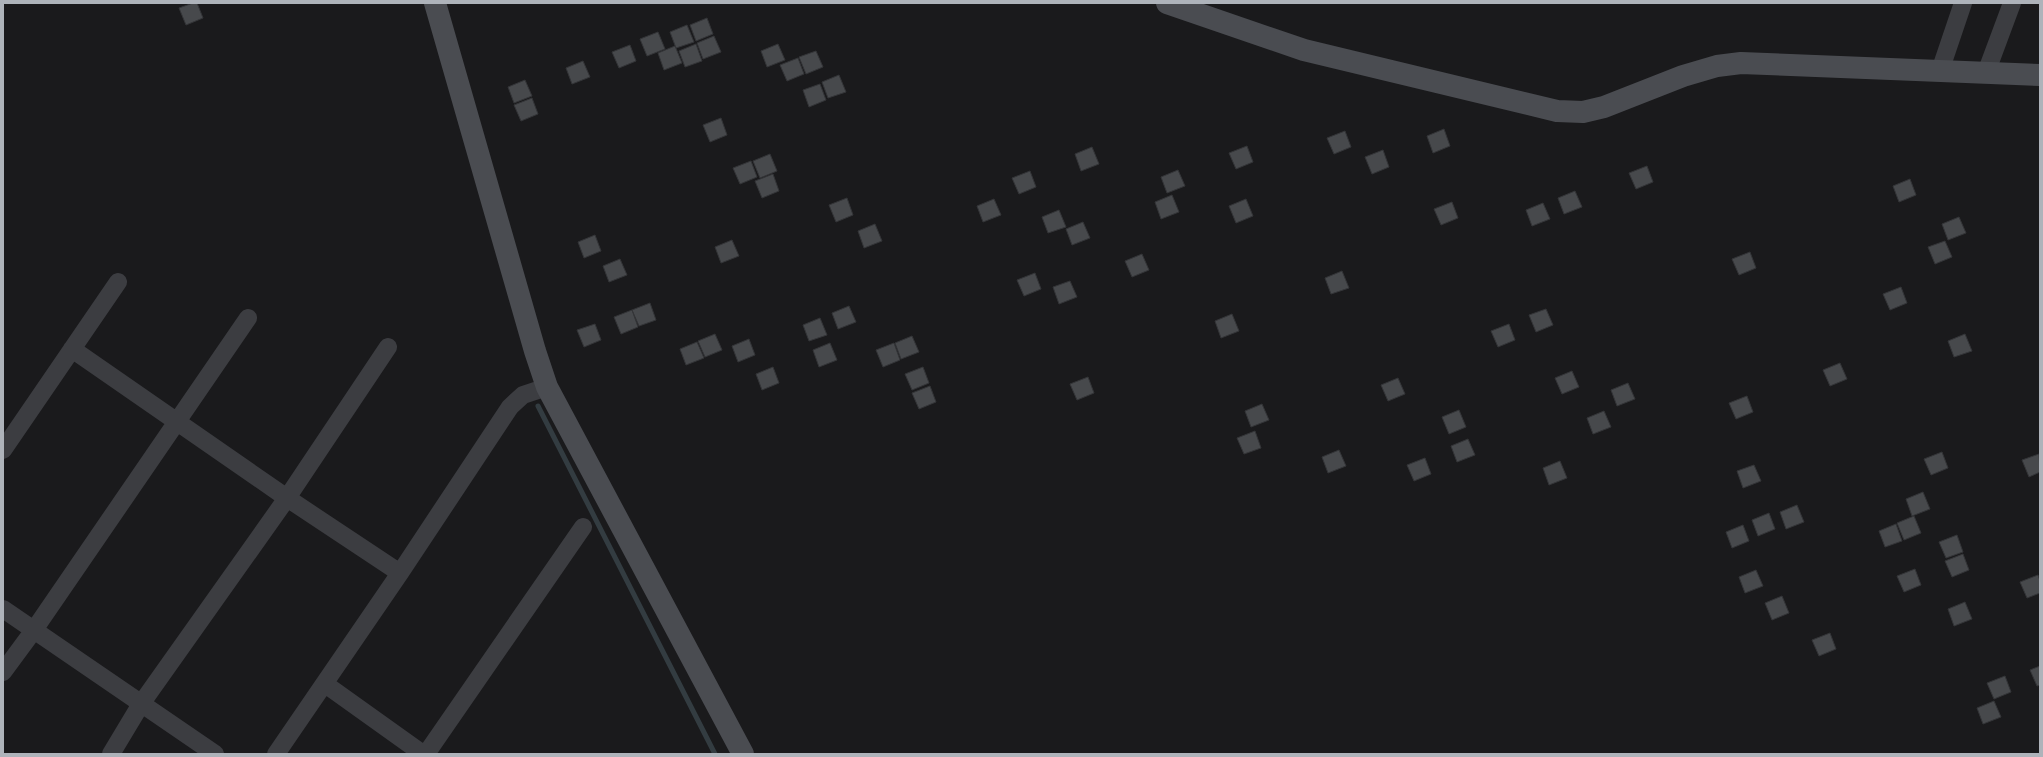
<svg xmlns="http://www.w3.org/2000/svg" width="2043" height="757" font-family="'Alegreya Sans',sans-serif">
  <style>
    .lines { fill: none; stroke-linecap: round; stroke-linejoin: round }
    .stream { stroke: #333c41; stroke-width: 5 }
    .building { fill: #47494c; stroke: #343538 }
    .street { stroke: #3c3d41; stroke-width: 18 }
    .secondary { stroke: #4a4c51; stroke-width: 22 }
  </style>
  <rect width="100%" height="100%" fill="#1a1a1c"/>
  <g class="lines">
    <path class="stream" d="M538,406L715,754"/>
  </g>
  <path class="building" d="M193,3H197L203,18L186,25L179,8Z
    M707,18L713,34L696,41L690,25Z
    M687,25L694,42L676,48L670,32Z
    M658,32L665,49L647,56L640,39Z
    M714,36L721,52L703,59L697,43Z
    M696,44L702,61L685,67L679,51Z
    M778,44L785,60L767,67L761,51Z
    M630,45L636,61L619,68L612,52Z
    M675,46L682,63L664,70L658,53Z
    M816,51L823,67L806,74L799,57Z
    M798,58L804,74L787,81L780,65Z
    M583,61L590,77L572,84L566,68Z
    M839,75L846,92L828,98L822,82Z
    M525,80L532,96L514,103L508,87Z
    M820,84L826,100L809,107L803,90Z
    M532,98L538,114L521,121L514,105Z
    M721,118L727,135L710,142L703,125Z
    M1444,129L1450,146L1433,153L1427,136Z
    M1345,131L1351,147L1334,154L1327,138Z
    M1247,146L1253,162L1236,169L1229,153Z
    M1092,147L1099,164L1081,171L1075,154Z
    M1383,150L1389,167L1372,174L1365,157Z
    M770,154L777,171L760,178L753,161Z
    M751,161L757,177L740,184L733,168Z
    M1647,166L1653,182L1636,189L1629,173Z
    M1178,170L1185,186L1167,193L1161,177Z
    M1030,171L1036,187L1019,194L1012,178Z
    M773,174L779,191L762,198L755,181Z
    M1910,179L1916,195L1899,202L1893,186Z
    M1575,191L1582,207L1564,214L1558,198Z
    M1172,195L1179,212L1161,219L1155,202Z
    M847,198L853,215L836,222L829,205Z
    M994,199L1001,215L983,222L977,206Z
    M1246,199L1253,216L1236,223L1229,206Z
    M1452,202L1458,218L1441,225L1434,209Z
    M1543,203L1550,219L1532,226L1526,210Z
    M1059,210L1066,227L1048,233L1042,217Z
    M1959,217L1966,233L1948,240L1942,224Z
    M1083,222L1090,238L1072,245L1066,229Z
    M875,224L882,241L864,248L858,231Z
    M595,235L601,251L584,258L578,242Z
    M732,240L739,256L721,263L715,247Z
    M1945,241L1952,257L1935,264L1928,247Z
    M1750,252L1756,268L1739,275L1732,259Z
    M1142,254L1149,270L1132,277L1125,261Z
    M620,259L627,275L609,282L603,266Z
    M1342,271L1349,288L1331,294L1325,278Z
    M1035,273L1041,289L1024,296L1017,280Z
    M1070,281L1077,297L1059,304L1053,287Z
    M1901,287L1907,303L1890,310L1883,294Z
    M650,303L656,320L639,326L632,310Z
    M849,306L856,322L838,329L832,313Z
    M1546,309L1553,325L1536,332L1529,315Z
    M632,310L638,327L621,334L614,317Z
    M1232,314L1239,331L1221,338L1215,321Z
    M820,318L827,335L809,341L803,325Z
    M595,324L601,340L584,347L577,330Z
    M1509,324L1515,340L1498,347L1491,331Z
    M715,334L722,350L705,357L698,341Z
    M1965,334L1972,351L1954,357L1948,341Z
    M912,336L919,352L901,359L895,343Z
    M749,339L755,355L738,362L732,346Z
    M697,342L704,358L686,365L680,349Z
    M830,343L837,360L819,367L813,350Z
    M894,343L900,360L883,367L876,350Z
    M1840,363L1847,379L1830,386L1823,370Z
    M773,367L779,383L762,390L756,374Z
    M923,367L929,383L912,390L905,374Z
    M1572,371L1579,387L1562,394L1555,378Z
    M1088,377L1094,393L1077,400L1070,384Z
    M1398,378L1405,394L1388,401L1381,385Z
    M1628,383L1635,399L1617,406L1611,390Z
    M930,386L936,402L919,409L912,393Z
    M1747,396L1753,412L1736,419L1729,403Z
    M1262,404L1269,420L1251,427L1245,411Z
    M1459,410L1466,427L1449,434L1442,417Z
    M1604,411L1611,427L1593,434L1587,418Z
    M1255,431L1261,448L1244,454L1237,438Z
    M1468,439L1475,455L1457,462L1451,446Z
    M1339,450L1346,466L1328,473L1322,457Z
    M1942,452L1948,468L1931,475L1924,459Z
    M2039,454L2040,472L2029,477L2022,460Z
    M1425,458L1431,474L1414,481L1407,465Z
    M1560,461L1567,478L1549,485L1543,468Z
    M1754,465L1761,481L1743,488L1737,471Z
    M1923,492L1930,509L1912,516L1906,499Z
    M1797,505L1804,522L1786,529L1780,512Z
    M1769,513L1775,529L1758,536L1752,520Z
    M1914,516L1921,533L1904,540L1897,523Z
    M1896,524L1902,541L1885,547L1879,531Z
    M1743,525L1749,541L1732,548L1726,532Z
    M1957,535L1963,552L1946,558L1939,542Z
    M1963,554L1969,570L1952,577L1945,561Z
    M1915,569L1921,585L1904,592L1897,576Z
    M1756,570L1763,586L1745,593L1739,577Z
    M2038,575L2040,581V593L2027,598L2020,582Z
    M1782,596L1789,613L1772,620L1765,603Z
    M1965,602L1972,619L1954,626L1948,609Z
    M1830,633L1836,649L1819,656L1812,640Z
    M2040,666V685L2037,686L2030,670Z
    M2005,676L2011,692L1994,699L1987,683Z
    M1994,701L2001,717L1983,724L1977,708Z"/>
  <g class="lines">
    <path class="street" d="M1940,71L1963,3
      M1986,73L2012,3
      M72,349L287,498L400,573
      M3,450L118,282
      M3,609L215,754
      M3,672L34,630L248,318
      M325,684L423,754
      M111,754L141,704L287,498L388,347
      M276,754L400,573L510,407L523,395L547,387
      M426,754L583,527"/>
    <path class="secondary" d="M435,3L535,351L547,387L743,754
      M1167,3L1304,50L1557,111L1583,112L1604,107L1683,76L1717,66L1741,63L2040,75"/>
  </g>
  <rect width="2043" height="757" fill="none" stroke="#aeb3ba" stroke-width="8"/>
</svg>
